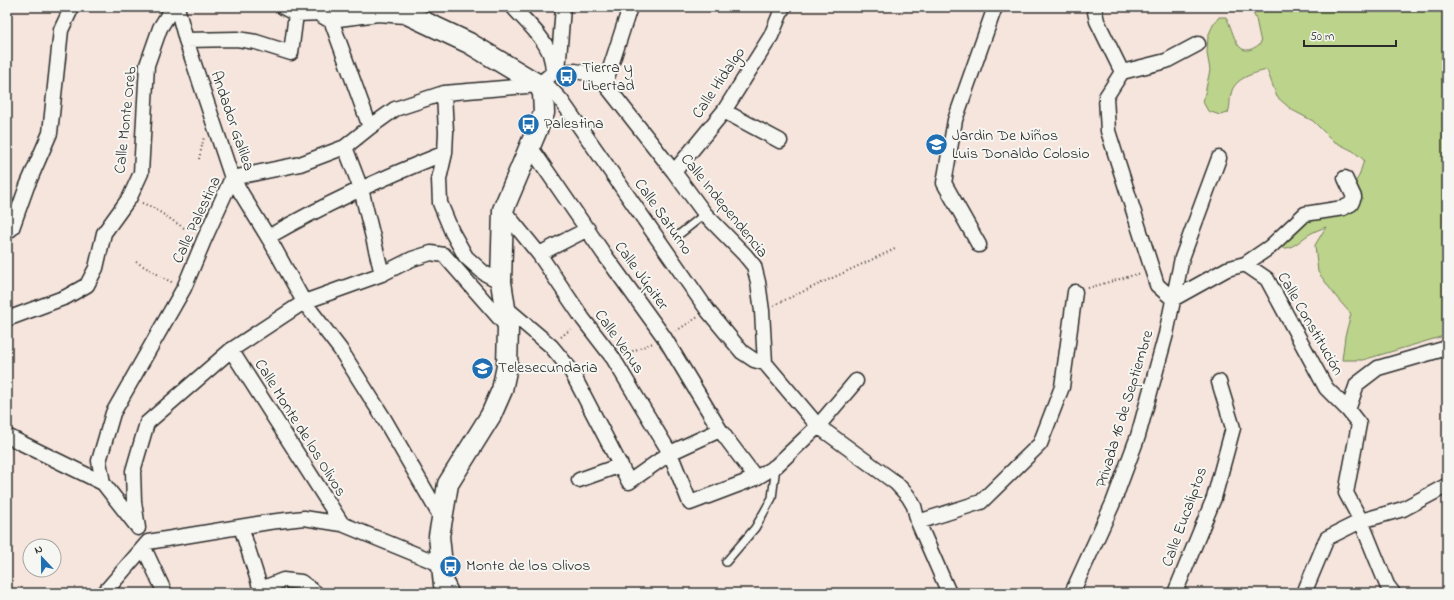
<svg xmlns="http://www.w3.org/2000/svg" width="1454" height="600" font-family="'Indie Flower',sans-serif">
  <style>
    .green { fill: #bbd38a; stroke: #737f5a }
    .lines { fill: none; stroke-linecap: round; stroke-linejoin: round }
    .lane-casing { stroke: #2b2b2b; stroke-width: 10 }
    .street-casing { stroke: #2b2b2b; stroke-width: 17 }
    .secondary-casing { stroke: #2b2b2b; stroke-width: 23 }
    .path { stroke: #2b2b2b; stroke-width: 2; stroke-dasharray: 1 3; stroke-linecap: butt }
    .lane { stroke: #f6f6f2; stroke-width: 7 }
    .street { stroke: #f6f6f2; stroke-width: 14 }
    .secondary { stroke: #f6f6f2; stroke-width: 20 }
    .labels { text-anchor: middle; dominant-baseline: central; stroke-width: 4; stroke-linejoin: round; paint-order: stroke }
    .poi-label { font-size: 16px; fill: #2b2b2b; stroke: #f6f6f2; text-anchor: start }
    .street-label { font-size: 16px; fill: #2b2b2b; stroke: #f6f6f2 }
  </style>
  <rect width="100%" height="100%" fill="#f6e5dd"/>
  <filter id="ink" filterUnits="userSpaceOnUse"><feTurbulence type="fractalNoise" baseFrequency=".025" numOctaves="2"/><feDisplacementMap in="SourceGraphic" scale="8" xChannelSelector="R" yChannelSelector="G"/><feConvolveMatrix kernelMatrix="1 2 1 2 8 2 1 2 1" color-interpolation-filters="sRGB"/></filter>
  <g filter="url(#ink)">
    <path class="green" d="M1250,7H1447V335L1363,360H1342L1345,336L1351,314L1337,298L1318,272L1315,245L1326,227C1320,229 1313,232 1308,235C1301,240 1291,250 1282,248L1280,245L1297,226L1344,200L1359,176L1364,160L1353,151L1333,141L1313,121L1292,110L1277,97L1267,70C1254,73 1234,78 1231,94C1229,101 1231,105 1228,113L1220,115L1208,111L1203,102L1210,70L1207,53L1208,36L1213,25L1219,17H1226C1235,33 1236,64 1261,43L1256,19Z"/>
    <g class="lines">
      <defs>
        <path id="lane" d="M681,233L705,214
          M726,562L755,528L772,498L776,466"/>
        <path id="street" d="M177,7L186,40L232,178L271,242L304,302L340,349L383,417L442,519
          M283,7L296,14
          M513,7C525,21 543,36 550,54C552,60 553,66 553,73
          M1094,7L1097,21L1122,72L1106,97L1108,131L1157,285L1173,299L1227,269L1245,264L1267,279L1326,388L1348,410L1359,424L1346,493L1361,521L1387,585L1393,593
          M296,14L323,13
          M330,17L370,127
          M186,40L237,39L256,42L291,53L296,14
          M558,71L563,7
          M1122,72L1166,61L1198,44
          M543,81L561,100L708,311L742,352L754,360L765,363
          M605,84L630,7
          M444,93L446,132L445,153L439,179L440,203L452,232L466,257L484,273L501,282
          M724,111L780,141
          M529,145L604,254L664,337L720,430L756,478
          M345,147L361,189L382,274
          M674,172L724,111L771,36L783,7
          M503,210L539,254L583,319L613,358L670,453L690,503L756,478L776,466L818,426L856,381
          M7,232L12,228L27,186L50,133L61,30L72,7
          M268,237C325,204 384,177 445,153
          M979,245L944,183L955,120L995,7
          M539,254L588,229
          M1245,264L1270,247L1305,214L1343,208L1351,204L1354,197L1345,178
          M505,307L551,346L570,369L629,482L670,453L720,430
          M7,319L66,297L87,285L96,268L104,233L130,197L141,173L147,65L160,28L173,7
          M231,350L342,524
          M1348,410L1357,384L1378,368L1447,348
          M7,436L103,483L136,525
          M579,480L621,465
          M103,483L99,461L113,413L184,288L204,240L232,178L300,164L345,147L370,127L395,109L444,93L539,85L543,81L553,73L575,71L592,74L605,84L674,172L705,214L745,255L754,266L758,282L762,311L765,363L818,426L896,483L908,496L914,506L918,522L949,593
          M918,522L981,502L1040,444L1062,387L1075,292
          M241,527L262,593
          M138,528L134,502L133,471L147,423L231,350L304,302L382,274L412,259L431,253L444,255L508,328
          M144,548L165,593
          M261,589L283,580L301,582L316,593
          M104,593L148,542L269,522L304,518L342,524L442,565
          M1072,593L1113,503L1138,436L1166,334L1182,258L1219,158
          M1175,593L1214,498L1233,428L1219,382
          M1304,593L1327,538L1361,521L1403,509L1446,486"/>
        <path id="secondary" d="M319,7L323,13L330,17L378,11L405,13L469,43L539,85L543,93L544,113L503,210L501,282L508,328L507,366L502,390L491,415L448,484L442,519L439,536L444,585L448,593"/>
      </defs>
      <use href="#lane" class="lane-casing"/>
      <use href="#street" class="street-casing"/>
      <use href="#secondary" class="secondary-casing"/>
      <path class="path" d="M199,159L204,137
        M142,203L152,207L184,228
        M136,262L173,283
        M1088,288L1141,273
        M774,305L897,248
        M676,331L698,317
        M561,337L573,327
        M625,354L653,343"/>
      <use href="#lane" class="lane"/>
      <use href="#street" class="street"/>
      <use href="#secondary" class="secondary"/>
    </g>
  </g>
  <defs>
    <symbol id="bus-disc" viewBox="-11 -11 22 22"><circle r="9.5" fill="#1f6fb2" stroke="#f6f6f2"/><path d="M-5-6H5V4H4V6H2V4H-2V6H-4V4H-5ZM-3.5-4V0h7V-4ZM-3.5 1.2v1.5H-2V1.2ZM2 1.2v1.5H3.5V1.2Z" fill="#fff"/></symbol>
    <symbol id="school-disc" viewBox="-11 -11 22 22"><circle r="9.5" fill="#1f6fb2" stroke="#f6f6f2"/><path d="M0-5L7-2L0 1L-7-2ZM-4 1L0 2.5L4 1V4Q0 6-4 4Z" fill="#fff"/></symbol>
  </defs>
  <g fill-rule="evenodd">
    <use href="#bus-disc" x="554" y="64" width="25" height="25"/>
    <use href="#bus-disc" x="516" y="112" width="25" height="25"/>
    <use href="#school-disc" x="924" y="132" width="25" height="25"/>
    <use href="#school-disc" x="470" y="356" width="25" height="25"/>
    <use href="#bus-disc" x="438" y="554" width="25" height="25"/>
  </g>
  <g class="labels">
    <g class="poi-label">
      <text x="582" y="68">Tierra y<tspan x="582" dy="18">Libertad</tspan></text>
      <text x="544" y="124">Palestina</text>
      <text x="952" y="136">Jardin De Niños<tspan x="952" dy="18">Luis Donaldo Colosio</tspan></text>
      <text x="498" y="368">Telesecundaria</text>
      <text x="466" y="566">Monte de los Olivos</text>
    </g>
    <g class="street-label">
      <text transform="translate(719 83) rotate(-56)">Calle Hidalgo</text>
      <text transform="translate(126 120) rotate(-84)">Calle Monte Oreb</text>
      <text transform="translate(232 121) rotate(71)">Andador Galilea</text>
      <text transform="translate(724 206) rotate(51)">Calle Independencia</text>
      <text transform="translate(663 217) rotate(55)">Calle Saturno</text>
      <text transform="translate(197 220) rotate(-65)">Calle Palestina</text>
      <text transform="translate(641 276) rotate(54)">Calle Júpiter</text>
      <text transform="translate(1310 324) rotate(60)">Calle Constitución</text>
      <text transform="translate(619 342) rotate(55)">Calle Venus</text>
      <text transform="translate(1125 409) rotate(-73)">Privada 16 de Septiembre</text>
      <text transform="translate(300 428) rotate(58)">Calle Monte de los Olivos</text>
      <text transform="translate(1185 517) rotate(-70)">Calle Eucaliptos</text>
    </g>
  </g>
  <rect width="1454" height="600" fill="none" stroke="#f6f6f2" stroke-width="24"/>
  <rect x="12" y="12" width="1430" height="576" fill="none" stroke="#2b2b2b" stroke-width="1.5" filter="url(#ink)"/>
  <g transform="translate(42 558) rotate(338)"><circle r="19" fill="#f6f6f2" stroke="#a5a5a2"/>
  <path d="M0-3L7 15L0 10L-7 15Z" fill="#1f6fb2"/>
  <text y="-6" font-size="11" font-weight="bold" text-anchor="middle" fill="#2b2b2b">N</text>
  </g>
  <path d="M1304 40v6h92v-6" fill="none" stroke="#2b2b2b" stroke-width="2"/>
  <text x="1310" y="40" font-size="12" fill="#2b2b2b" stroke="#f6f6f2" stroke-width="3" paint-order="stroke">50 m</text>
</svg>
